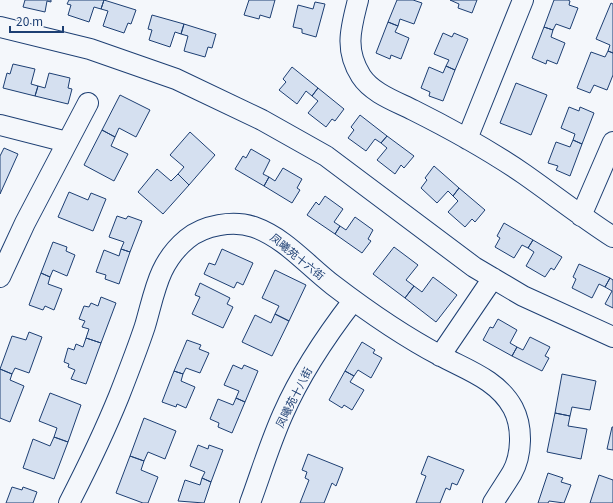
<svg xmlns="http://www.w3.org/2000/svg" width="613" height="503" font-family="Georgia,'Noto Sans SC',serif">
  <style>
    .building { fill: #d5e0f0; stroke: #1d3f73 }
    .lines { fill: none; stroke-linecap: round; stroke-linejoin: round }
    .minor-casing { stroke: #1d3f73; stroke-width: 22 }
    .minor { stroke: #f4f7fb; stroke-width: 20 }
    .labels { text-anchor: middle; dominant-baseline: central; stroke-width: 3; stroke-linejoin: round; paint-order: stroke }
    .street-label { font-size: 11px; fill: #1d3f73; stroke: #f4f7fb }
  </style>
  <rect width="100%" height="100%" fill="#f4f7fb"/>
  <path class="building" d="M25,0H51V2L47,1L45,12L23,7Z
    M69,0H104L101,9L94,7L89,22L68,15L71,5L67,4Z
    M104,0L136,10L131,24L128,23L124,33L103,26L108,11L101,9Z
    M249,0H275L270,18L260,15L259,19L244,15Z
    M397,0H413L422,3L414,24L400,19L398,26L388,22Z
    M450,0H477L472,13L458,8L459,4Z
    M554,0H568L570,1L569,5L578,8L570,29L556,24L553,30L544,27Z
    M315,2L325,4L316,37L302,33V29L293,27L298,5L313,9Z
    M611,3L613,4V53L608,51L610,45L596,39Z
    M152,15L184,24L181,34L175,32L170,47L149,40L152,30L148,29Z
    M388,22L398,26L395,32L409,38L401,59L391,55L390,59L376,53Z
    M184,24L216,34L212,48L208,47L205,57L184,51L188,36L181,34Z
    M544,27L553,30L551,37L565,43L557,64L547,60L546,64L532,58Z
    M443,33L452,37L454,33L468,39L455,70L446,66L449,60L434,54Z
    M608,51L613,53V75L607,90L594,85L590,93L577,88L591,52L605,57Z
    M13,64L35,69L31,84L38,86L35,96L3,88L7,73L10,74Z
    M446,66L455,70L443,101L429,96L430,92L421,88L429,67L443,73Z
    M292,67L318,88L312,96L306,91L297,104L279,90L286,82L283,79Z
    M49,73L70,78L68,88L72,89L68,104L35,96L38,86L45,88Z
    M516,83L547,95L531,135L500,123Z
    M318,88L344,109L335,121L332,119L326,127L308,113L318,101L312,96Z
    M120,95L150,110L136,137L119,128L115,137L102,130Z
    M569,107L579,111L580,107L594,113L582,144L573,140L575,134L561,128Z
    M360,115L387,136L381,143L375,139L366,151L348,138L354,130L351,127Z
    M102,130L115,137L111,146L128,154L114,181L84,165Z
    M190,132L215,155L189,185L178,174L184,167L170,155Z
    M387,136L414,156L404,168L401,165L395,174L377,160L387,148L381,143Z
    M573,140L582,144L570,176L556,170L558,166L548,163L556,142L570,147Z
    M4,148L18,154L0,194V156Z
    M251,149L270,160L263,174L269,177L264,186L235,169L243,156L246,158Z
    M434,166L459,188L453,196L448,191L437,203L421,188L427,180L425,178Z
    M283,168L302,179L297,188L300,190L292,203L264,186L269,177L275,181Z
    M157,169L171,181L178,174L189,185L163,214L138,192Z
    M459,188L485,210L475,222L472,219L465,227L448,212L458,201L453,196Z
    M69,192L88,200L91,193L106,199L93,231L58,217Z
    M325,196L343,209L334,222L340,226L335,234L307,215L316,202L319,205Z
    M117,216L126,219L128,216L142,221L130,252L121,249L124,242L109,237Z
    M355,217L373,230L368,239L371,241L362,253L335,234L340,226L346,230Z
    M504,223L533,240L528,248L522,245L514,258L495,247L500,238L497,236Z
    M533,240L562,257L554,270L551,268L545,277L526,266L534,252L528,248Z
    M53,242L67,247L66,251L75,255L67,276L53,270L50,277L41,273Z
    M394,247L418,265L406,280L414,286L405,298L373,274Z
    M121,249L130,252L119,284L105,279L106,275L96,272L104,250L119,256Z
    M222,249L253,263L243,285L237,282L234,288L204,274L209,263L215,265Z
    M579,264L610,278L605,287L599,284L592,298L572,288L576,279L573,277Z
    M275,270L306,285L289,321L275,314L279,306L262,298Z
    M41,273L50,277L48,284L62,289L54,310L45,306L43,310L29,305Z
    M433,277L457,295L436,322L405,298L414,286L422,292Z
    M610,278L613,280V308L605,304L612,291L605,287Z
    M200,283L230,298L227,304L233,307L223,328L192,314L200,297L195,295Z
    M101,297L116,303L101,343L86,338L89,329L82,327L85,321L79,319L84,306L89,307L91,303L98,306Z
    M275,314L289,321L272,356L242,342L255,315L271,323Z
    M498,319L517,330L510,343L517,347L512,356L483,340L490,327L493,328Z
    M29,332L42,337L29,373L15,368L12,374L0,369L12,336L26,340Z
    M530,337L550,347L545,356L549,358L542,371L512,356L517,347L523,350Z
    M86,338L101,343L86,384L71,379L75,370L68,367L69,364L64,362L68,348L74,350L76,344L83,347Z
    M187,340L201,345L199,349L209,353L200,373L186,368L183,374L174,371Z
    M362,342L375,350L373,353L382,358L371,378L358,370L354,376L345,371Z
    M233,365L242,369L244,365L258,371L245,402L236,398L239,391L224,385Z
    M0,369L12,374L10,380L24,386L10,422L0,418Z
    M174,371L183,374L181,381L195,387L186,408L177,404L176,407L162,402Z
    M345,371L354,376L350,382L364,390L352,410L344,405L342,408L329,400Z
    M562,374L596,381L590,410L572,407L570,416L555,413Z
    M50,393L81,405L68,442L54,437L57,428L39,421Z
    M236,398L245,402L232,433L218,427L219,423L210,419L218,399L233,405Z
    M555,413L570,416L568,426L587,429L581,459L547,452Z
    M144,418L176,431L165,459L148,452L144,461L130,456Z
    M612,427H613V450L607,449Z
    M54,437L68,442L54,479L23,468L33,439L50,446Z
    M198,445L208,449L209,445L223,450L211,482L202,478L205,472L190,466Z
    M308,454L343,468L336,486L332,483L324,503H300L309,480L305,478L307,472L302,470Z
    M130,456L144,461L141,470L158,477L148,503H143L116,493Z
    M428,456L464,470L457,485L452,483L450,490L446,488L440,503H416L426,476L421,474Z
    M548,473L563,478L561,482L571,485L564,503L549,501L548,503H538Z
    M599,475L613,480V503H590Z
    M202,478L211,482L204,503L178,501L185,480L200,485Z
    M12,487L22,490L23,487L37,492L33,503H6Z"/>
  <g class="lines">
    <defs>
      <path id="minor" d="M358,0C351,28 344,49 361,76C372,93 395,101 413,110C451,129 489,150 524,174C554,195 582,217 613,237
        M0,27L90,49L176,79L262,120L326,156L474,267L523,296L613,337
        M0,125L67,142
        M467,139L523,0
        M581,216L613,142
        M0,277L25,223L88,103
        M440,356L493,278
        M69,503C87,468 104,433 119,396C128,373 137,350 145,326C155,292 158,263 187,239C204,225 233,220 254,227C285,238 307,265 333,285C367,311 403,336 441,356C467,370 498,380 513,408C523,427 522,455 512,473C506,483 499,493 493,503
        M250,503C261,473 270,443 283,414C301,373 326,336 353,301"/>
    </defs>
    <use href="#minor" class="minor-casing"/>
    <use href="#minor" class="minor"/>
  </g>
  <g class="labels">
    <g class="street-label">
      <text transform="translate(298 256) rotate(39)">凤曦苑十六街</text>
      <text transform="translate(293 397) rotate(-63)">凤曦苑十八街</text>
    </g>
  </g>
  <path d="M10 26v6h53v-6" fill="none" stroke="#1d3f73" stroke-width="2"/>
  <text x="16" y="26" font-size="12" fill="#1d3f73" stroke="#f4f7fb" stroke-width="3" paint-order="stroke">20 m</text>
</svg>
